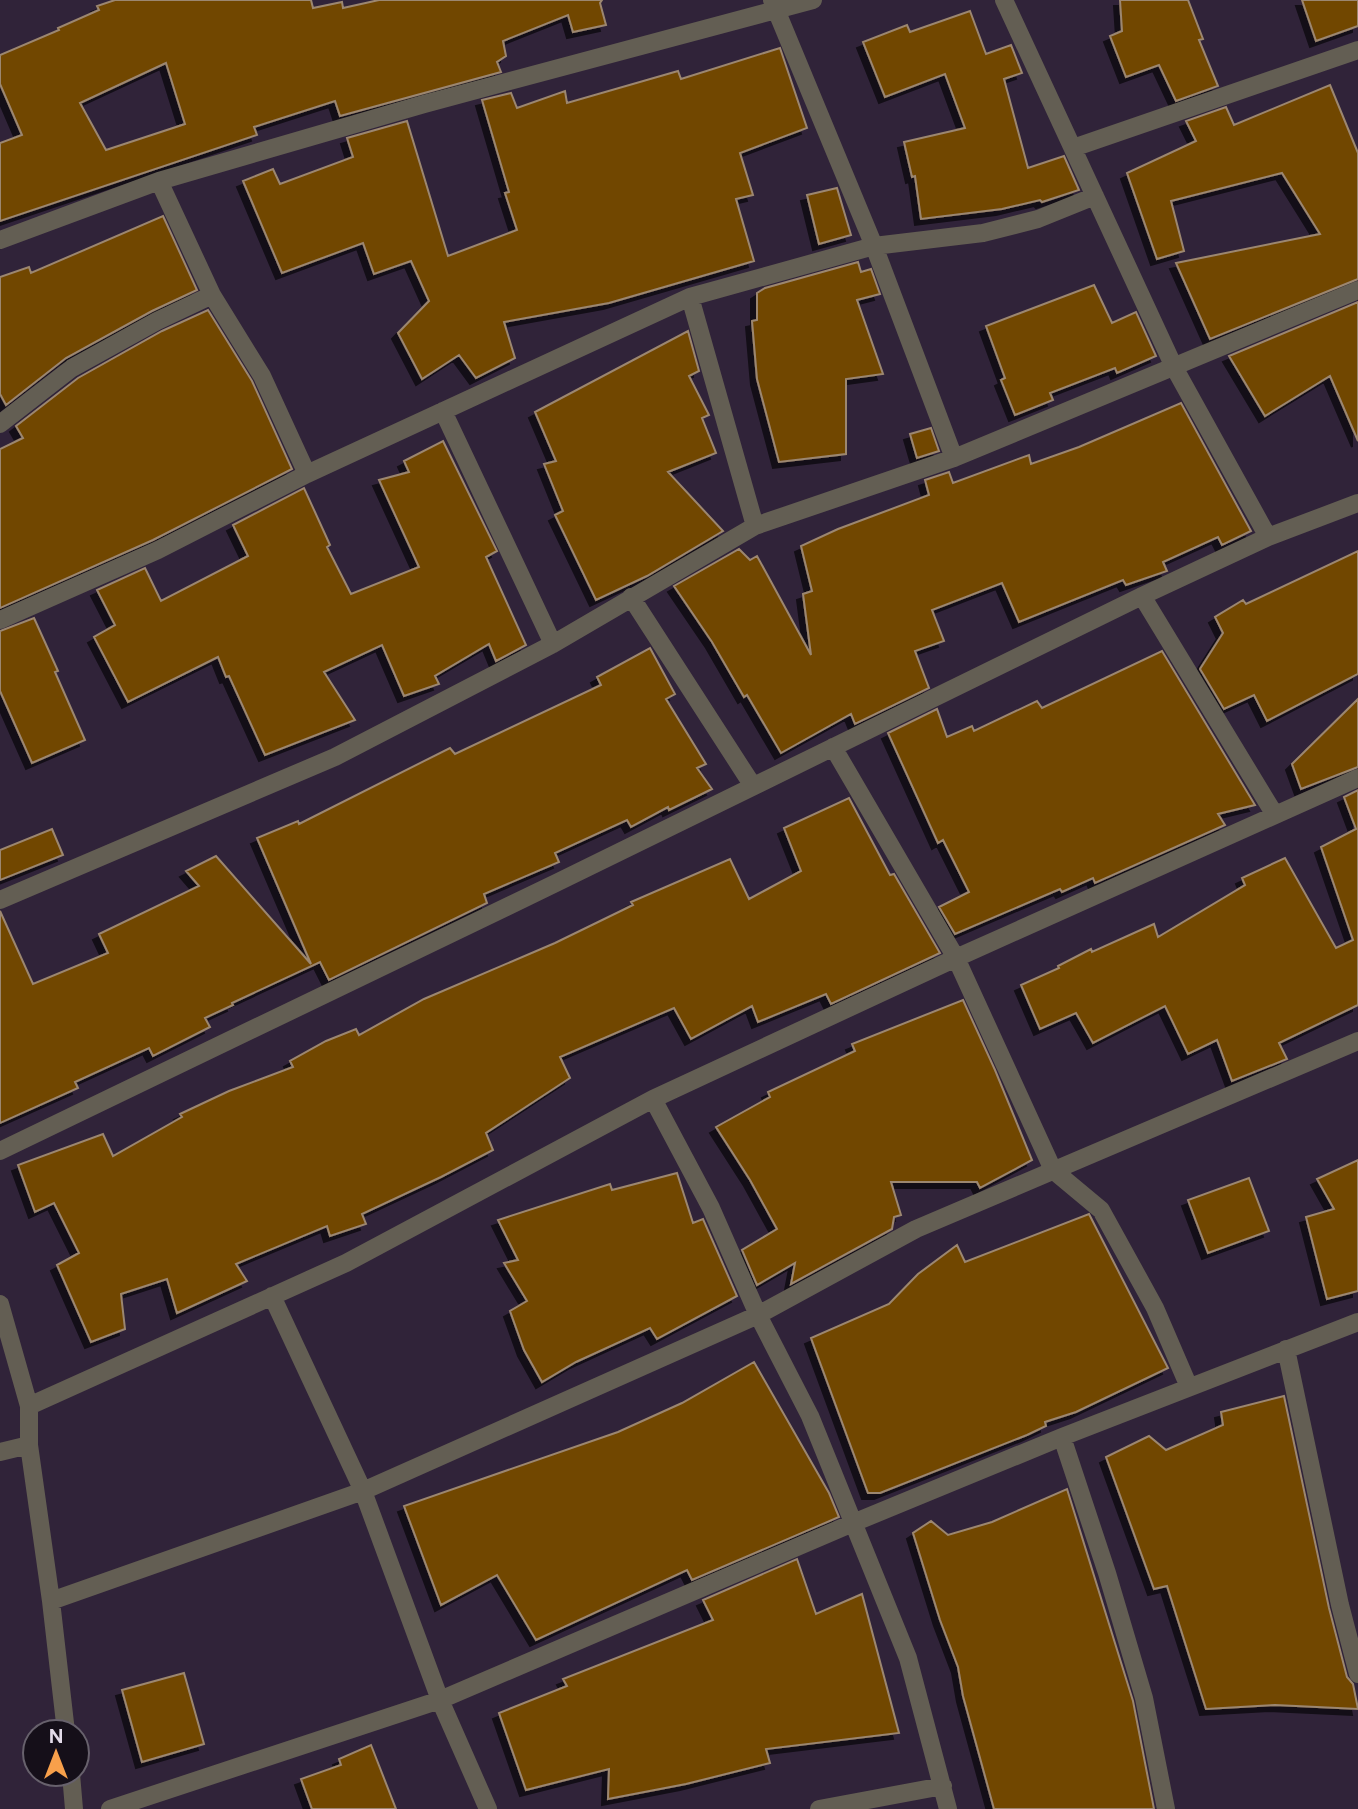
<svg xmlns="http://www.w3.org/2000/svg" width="1358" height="1809" font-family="Figtree,sans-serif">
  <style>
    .building { fill: #714603; stroke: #9c8770; stroke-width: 2; fill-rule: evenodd; filter: url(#shadow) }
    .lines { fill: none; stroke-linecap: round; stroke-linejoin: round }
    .minor { stroke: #635e53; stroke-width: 18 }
  </style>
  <defs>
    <filter id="shadow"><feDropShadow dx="-6" dy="6" stdDeviation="0" flood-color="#0009"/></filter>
  </defs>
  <rect width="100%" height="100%" fill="#302339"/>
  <path class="building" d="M115,0H311L313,8L342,2L343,8L379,0H602L600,3L606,25L573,32L568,15L503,41L506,56L497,62L501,72L340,116L335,101L254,127L257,135L0,221V143L22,135L0,84V55L59,30L58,28L99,10L97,6ZM166,63L185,124L106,150L80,103Z
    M1120,0H1188L1203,39L1199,40L1218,86L1176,101L1159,65L1126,77L1110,36L1122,31Z
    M1302,0H1358V26L1316,41Z
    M970,11L986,54L1011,45L1022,73L1004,79L1028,168L1064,156L1079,190L1042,202L1040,200L1002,209L921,219L915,176L912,177L904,142L965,128L945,74L885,97L863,42L907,25L910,32Z
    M780,48L807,128L740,153L753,195L736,199L754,261L609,303L504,322L515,358L476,378L459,355L422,379L398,333L429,301L411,261L374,274L363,243L282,273L243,181L273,169L280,184L353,157L347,138L407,121L448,256L517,230L505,193L509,192L482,100L511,93L517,108L565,91L567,103L678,71L681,79Z
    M1330,85L1358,153V279L1210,339L1176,263L1320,234L1282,173L1171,201L1184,251L1157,259L1127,173L1196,141L1186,121L1226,107L1234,125Z
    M837,188L851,235L819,244L807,195Z
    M163,216L197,290L152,311L66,358L6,405L0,394V277L29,267L31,273Z
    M858,262L861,272L871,269L880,294L857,300L883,374L846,379V454L779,462L757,379L752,321L757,320V293L765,288Z
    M1094,285L1112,323L1136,312L1156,356L1117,373L1115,368L1050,393L1053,400L1015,415L1001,380L1005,378L986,326Z
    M1358,302V441L1330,376L1265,416L1229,356Z
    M208,310L252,381L292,469L153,540L0,608V449L23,438L16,426L78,378L162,331Z
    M688,331L699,371L689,376L709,415L702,418L716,453L668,472L723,531L647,576L596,600L555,515L563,511L544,464L556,461L535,412Z
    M1181,403L1251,531L1222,545L1218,537L1163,562L1167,571L1126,585L1123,580L1019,622L1002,583L932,610L944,641L915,651L929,688L855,724L851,714L781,753L747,695L744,697L712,642L674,586L739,549L750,560L757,556L811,655L803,594L812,591L801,546L838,529L929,495L925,480L949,472L953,483L1029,455L1031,464L1079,447Z
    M931,428L939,451L917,458L910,434Z
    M443,441L497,551L486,557L526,645L496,661L489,644L435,676L439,684L404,696L382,645L324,672L355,720L265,755L229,676L226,677L218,657L128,702L94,637L115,625L97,590L145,568L161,601L248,556L233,525L304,488L330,545L327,547L351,594L419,567L379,480L409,472L404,461Z
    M1358,551V674L1267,721L1254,695L1224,709L1200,669L1223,633L1215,617L1243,600L1246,604Z
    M34,618L58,671L55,672L85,740L32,763L0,691V631Z
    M650,648L675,694L666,699L706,764L697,768L712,789L669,810L668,807L631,827L627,820L555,853L559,862L484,894L487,903L329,980L320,962L232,1003L233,1005L205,1018L210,1027L153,1056L149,1048L75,1082L78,1088L0,1123V911L33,984L108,953L99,934L199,886L186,871L216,856L311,964L257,838L298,821L299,824L450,748L455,754L601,685L597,677Z
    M1162,651L1255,805L1218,814L1225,825L1095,883L1093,878L1062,892L1060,889L955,934L939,907L969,892L943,840L938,843L888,733L937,709L947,737L972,726L974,731L1037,701L1042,708Z
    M1358,699V767L1301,789L1292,764Z
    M1358,790V1005L1279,1043L1287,1059L1232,1081L1217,1040L1188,1054L1165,1006L1093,1043L1076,1013L1040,1029L1021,985L1059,968L1058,966L1091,949L1092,952L1154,924L1158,937L1245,885L1242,878L1285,858L1336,948L1353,940L1321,847L1356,829L1344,797Z
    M849,798L890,875L894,874L940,953L831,1004L826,994L758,1022L752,1006L691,1039L674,1008L560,1057L570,1078L486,1133L493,1150L441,1177L362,1214L366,1224L330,1236L327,1226L236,1264L247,1281L177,1313L167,1279L121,1294L125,1329L91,1342L57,1265L79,1253L54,1203L35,1212L18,1165L103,1134L113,1156L182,1117L180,1114L229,1091L293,1067L290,1061L326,1041L356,1029L359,1035L424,999L555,943L633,905L631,902L730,859L749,899L801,871L784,828Z
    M52,829L63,855L0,880V850Z
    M963,1000L995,1070L1032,1160L980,1188L977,1182H891L901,1215L894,1217L892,1229L791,1284L795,1263L757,1285L742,1250L777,1229L750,1180L716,1127L770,1097L768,1092L855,1051L852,1044Z
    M1358,1160V1291L1327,1299L1306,1217L1334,1209L1317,1179Z
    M677,1173L693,1223L703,1219L737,1296L657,1339L650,1328L576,1362L542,1382L524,1350L510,1311L527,1301L504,1263L518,1260L498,1220L610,1184L612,1190Z
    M1249,1178L1269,1231L1208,1253L1188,1200Z
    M1089,1214L1168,1368L1076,1412L1045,1422L1046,1426L1027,1435L880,1493H868L811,1338L889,1304L918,1274L957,1245L965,1262Z
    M754,1362L829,1493L839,1517L692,1580L687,1570L536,1640L497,1575L441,1605L404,1506L618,1432L682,1403Z
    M1284,1396L1329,1608L1347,1677L1353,1684L1358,1709L1275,1705L1206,1709L1167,1586L1154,1589L1106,1457L1149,1436L1166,1450L1223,1425L1221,1412Z
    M1067,1489L1133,1701L1154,1809H994L963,1696L958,1667L940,1620L913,1533L931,1521L948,1535L992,1522Z
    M797,1559L816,1614L862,1594L899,1733L766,1749L770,1763L686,1784L608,1799L609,1769L526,1790L499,1713L567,1686L563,1679L713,1620L703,1600Z
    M184,1673L204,1744L142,1762L122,1690Z
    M371,1745L396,1809H312L301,1779L341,1765L339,1759Z"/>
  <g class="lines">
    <path class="minor" d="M772,0L874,246L954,458
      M1004,0L1174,367L1268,537
      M1073,148L1358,50
      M159,181L212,295L262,376L307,474
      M0,240L159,181L424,104L813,0
      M690,297L755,526
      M443,411L553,644
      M0,424L72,368L157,321L212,295
      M1142,596L1275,815
      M631,597L753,786
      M0,620L158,550L307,474L690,297L874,246L983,233L1038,219L1095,196
      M833,747L956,958L1053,1170L1101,1210L1155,1308L1189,1387
      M0,900L335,757L553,644L755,526L954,458L1358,290
      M653,1099L711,1208L758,1315L810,1416L908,1658L948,1809
      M0,1151L556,883L1142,596L1268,537L1358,503
      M272,1296L363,1491L440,1700L488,1809
      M0,1304L29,1406V1445L51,1601L66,1732
      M1286,1349L1340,1605L1358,1674
      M29,1406L346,1263L653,1099L956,958L1358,778
      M1062,1437L1107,1573L1144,1698L1166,1809
      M0,1452L29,1445
      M51,1601L363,1491L758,1315L916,1229L1358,1041
      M71,1774L74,1809
      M110,1809L440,1700L853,1523L1062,1437L1358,1322
      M819,1809L943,1786"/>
  </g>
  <g transform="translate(56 1753)"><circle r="33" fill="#150f19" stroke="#67616c" stroke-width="2"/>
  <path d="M0-5L12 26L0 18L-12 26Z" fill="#f8a04b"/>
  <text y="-10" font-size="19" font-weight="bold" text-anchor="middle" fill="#e3dbe9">N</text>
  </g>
</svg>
